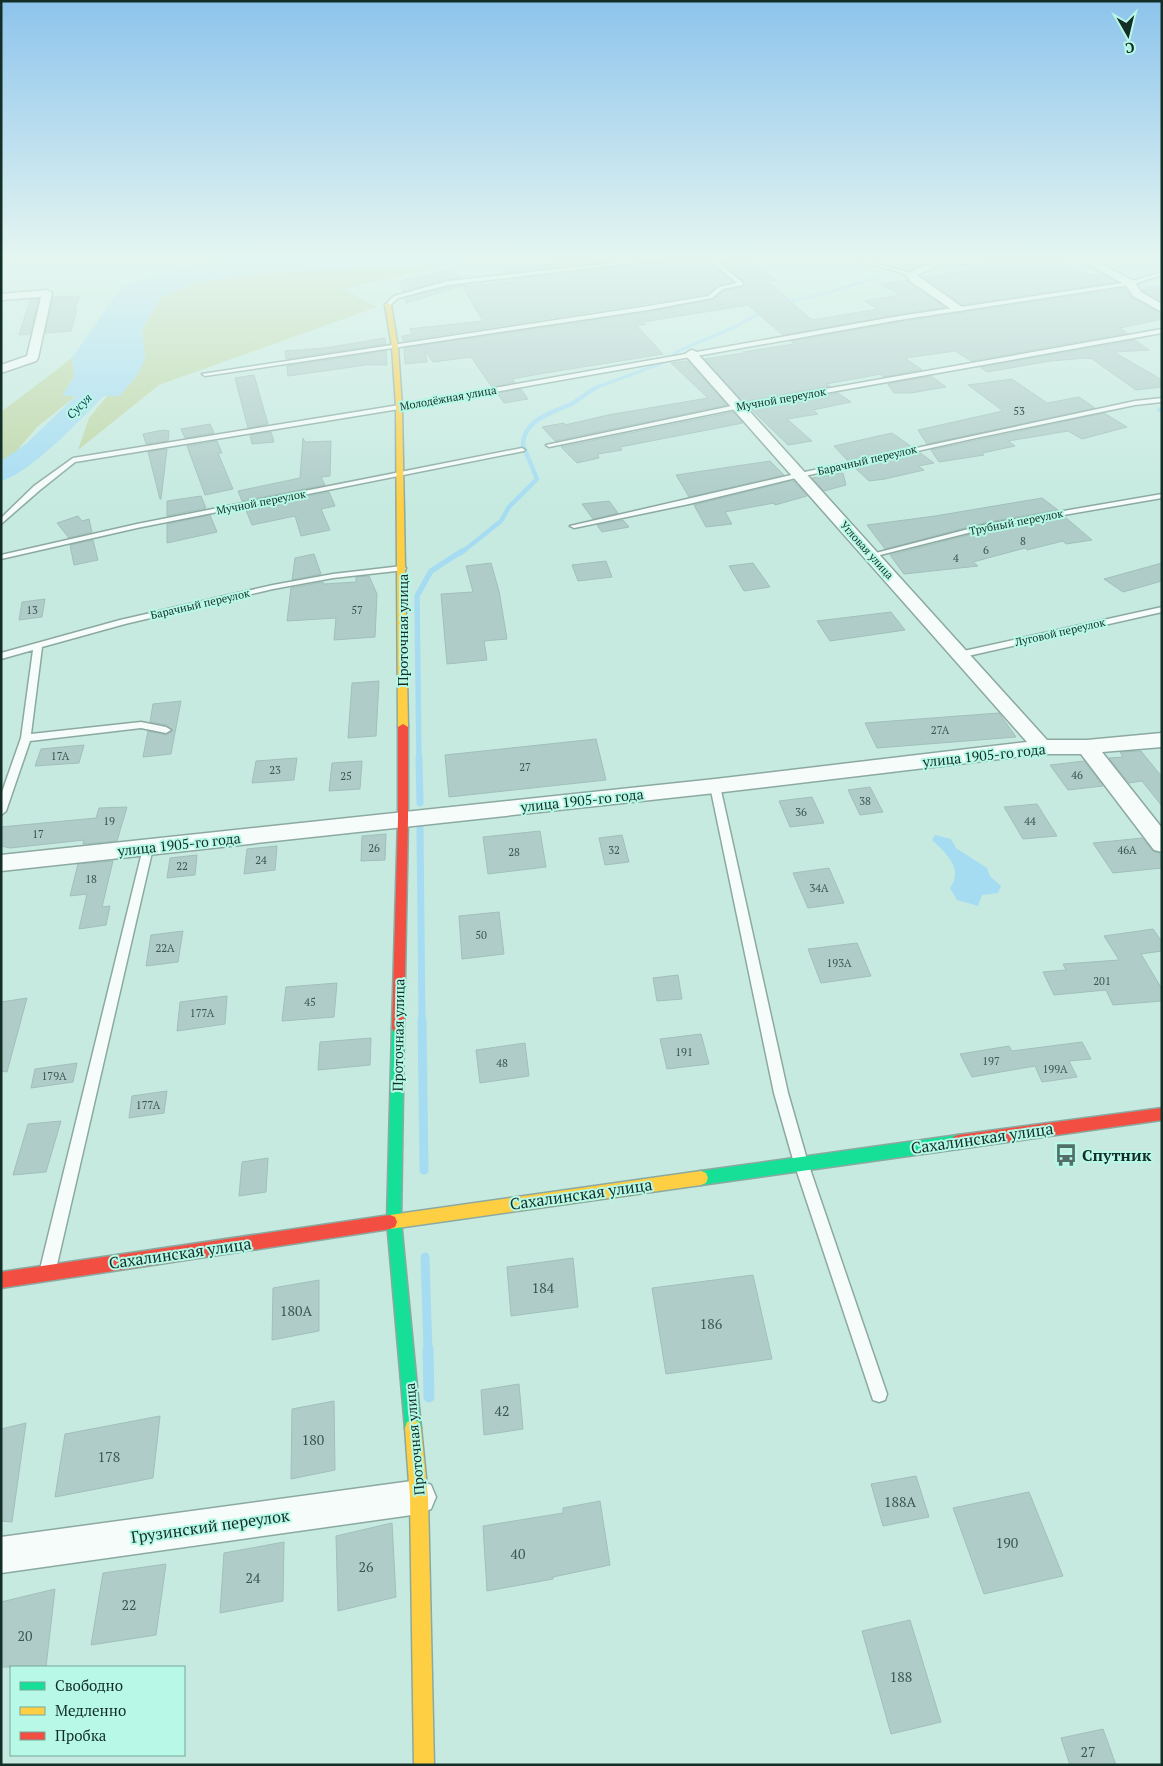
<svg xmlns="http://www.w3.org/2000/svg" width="1163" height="1766" font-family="'PT Serif',serif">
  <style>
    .green { fill: #bfd6a6 }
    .water { fill: #a6dcf2 }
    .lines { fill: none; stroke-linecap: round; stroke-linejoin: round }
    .stream-far5 { stroke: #a6dcf2; stroke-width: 3 }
    .stream-far4 { stroke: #a6dcf2; stroke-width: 4.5 }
    .stream-far3 { stroke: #a6dcf2; stroke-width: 5.5 }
    .stream-far2 { stroke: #a6dcf2; stroke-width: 7 }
    .stream-far1 { stroke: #a6dcf2; stroke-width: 9 }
    .stream { stroke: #a6dcf2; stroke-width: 11 }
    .river { fill: #a6dcf2; fill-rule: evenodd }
    .building { fill: #afccc8; stroke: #a1bfbb }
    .lane-casing { stroke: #8ca9a1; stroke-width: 3 }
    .street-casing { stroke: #8ca9a1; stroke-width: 3 }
    .fast-casing { stroke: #8ca9a1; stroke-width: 3 }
    .slow-casing { stroke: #8ca9a1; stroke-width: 3 }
    .jam-casing { stroke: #8ca9a1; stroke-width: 3 }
    .lane { fill: #f6fcfa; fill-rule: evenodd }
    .street { fill: #f6fcfa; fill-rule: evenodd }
    .fast { fill: #16e098; fill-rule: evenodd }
    .slow { fill: #ffcf43; fill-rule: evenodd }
    .jam { fill: #f24e42; fill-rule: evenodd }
    .labels { text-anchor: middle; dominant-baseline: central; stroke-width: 4; stroke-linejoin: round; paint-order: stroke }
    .far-street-label { font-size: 11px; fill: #132e27; stroke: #b7f9e6 }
    .number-label { font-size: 11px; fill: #3a564f }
    .far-water-label { font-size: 12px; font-style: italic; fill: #15445d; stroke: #b7f9e6 }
    .street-label { font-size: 14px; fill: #132e27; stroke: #b7f9e6 }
    .near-number-label { font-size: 14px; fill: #3a564f }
    .near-street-label { font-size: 16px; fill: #132e27; stroke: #b7f9e6 }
    .near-poi-label { font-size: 16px; font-weight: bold; fill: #132e27; stroke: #b7f9e6; text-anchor: start }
  </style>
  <rect width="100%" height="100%" fill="#c6eae0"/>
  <path class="green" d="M843,258H950L911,274L883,270Z
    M440,267L343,289L377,307L159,385L78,450L89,418L107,396L120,395L145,359L142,330L160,298L194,284L232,276L319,270Z
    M72,358L75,376L63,396H76L38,426L14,454L1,461V412Z"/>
  <path class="water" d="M248,258H478L440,267L319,270L232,276L191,284L160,298L142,330L145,359L138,374L120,396H62L74,376L72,358L122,286L198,264Z
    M935,835L951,839L956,848L987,868L990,876L1001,886L998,893L982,895L978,906L957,900L950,888C964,869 946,853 932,840Z"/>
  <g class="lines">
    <path class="stream-far5" d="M866,258L902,269L935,262L940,258
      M1121,258L1146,271
      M1145,295V288L1162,286
      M1136,298L1162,314
      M782,303L830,292L894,272
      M595,388L665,362L678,351L735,327L765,310"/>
    <path class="stream-far4" d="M1162,409L1159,410L1162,412
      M461,553L501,521L509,507L537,479L523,445C523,419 553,413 571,404C581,399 588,391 598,387"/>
    <path class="stream-far3" d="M419,760L417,596L431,571L462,551"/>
    <path class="stream-far2" d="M419,758L420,803
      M420,827L422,1021"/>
    <path class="stream-far1" d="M422,1020L424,1170
      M425,1257L428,1351"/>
    <path class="stream" d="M428,1349L429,1397"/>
    <path class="river" d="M120,344L128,345L131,350L128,369L125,374C98,401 35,472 1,481V461L27,443L106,367L109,350L112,345Z"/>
  </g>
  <path class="building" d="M602,258H645L506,273L502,266Z
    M677,258H706L733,282L719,285L707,294L403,341L402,336L413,334L409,329L483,321L462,286L512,282L511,279L675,260Z
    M716,258H743L776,280L767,281L812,320L878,309L864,301L900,295L880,284L907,280L945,307L783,335L748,305L643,322L646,324L637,326L663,354L539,374L512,379L515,382L492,387L471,357L433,362L425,351L427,362L405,364L404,348L648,312L712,300L724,291L744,286V282Z
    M1011,258H1050L1090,275L1102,274L1117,282L962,305L924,277L970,270L960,265Z
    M450,270L462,278L448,279L403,292L400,281Z
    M465,285L406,303L405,298L448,287Z
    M1125,288L1132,298L1162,314V319L1120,328L1127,333L971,361L955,351L905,358L922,370L883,377L881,374L826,384L830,386L743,402L704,359L745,353L743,352L794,344L791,341L899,322Z
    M1162,289V302L1142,290Z
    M80,296L74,310L77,309L71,331L45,333L53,297Z
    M39,299L30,334L19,335L30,300Z
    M385,338L386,344L286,359L285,351L325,348Z
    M1135,340L1149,350L1114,352L1162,380V387L1136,390L1092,359L1086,358L1051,361L987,372L980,367Z
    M386,351L387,365H366L288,376L287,366Z
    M688,361L727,405L555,441L542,427L564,423L565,425L608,415L708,398L671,363Z
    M254,375L268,424L248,428L235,378Z
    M931,376L946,387L911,393H894L888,384Z
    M1012,379L1047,403L1079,397L1095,408L927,444L918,430L1003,411L968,385Z
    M521,389L528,399L504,403L497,393Z
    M838,393L851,402L813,410L818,414L787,419L812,441L788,445L750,408Z
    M733,412L743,423L620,447L622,450L598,454L599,458L577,463L561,447Z
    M1104,413L1127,427L1082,439L1068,431L1008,441L1015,446L982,453L984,455L939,462L931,450Z
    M210,424L214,433L185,438L181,429Z
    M163,430L169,431L168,441L146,444L143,434Z
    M271,432L274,442L252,444L250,435Z
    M892,433L912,447L848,461L834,446Z
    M303,438L305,442L331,441L330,476L321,477L325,485L242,501L238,491L300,478Z
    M217,441L222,453H218L233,489L205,495L187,446Z
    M167,449L161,499H160L148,452Z
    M919,452L934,463L918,466L924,470L885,479L869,481L854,467Z
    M770,461L784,475L689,497L676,475Z
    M843,473L846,485L824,491L812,478Z
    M790,481H794L807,496L775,505L774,503L725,512L732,524L706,527L694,505Z
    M329,492L335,506L321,509L330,530L301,536L295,516L252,525L245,508Z
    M201,496L206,508L167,516V501Z
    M1042,498L1058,510L988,522L885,549L867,525L935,516Z
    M609,501L618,513L593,519L582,504Z
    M210,515L217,532L167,543V524Z
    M78,516L82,521L89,519L92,532L69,538L57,523Z
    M1065,517L1092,540L1066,544L1063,541L1027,550L1025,548L973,562L978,566L904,574L890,555L988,530Z
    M623,520L629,527L602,532L597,525Z
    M93,540L98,560L74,565L70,545Z
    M314,554L321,574L292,580L295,558Z
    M606,561L612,577L578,581L572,565Z
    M491,563L499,591L507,639L484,641L487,660L447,664L441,594L473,592L466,566Z
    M753,563L770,587L744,591L729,566Z
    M1162,563V581L1123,592L1104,579Z
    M369,576L377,594L375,637L334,640L336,618L287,621L291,588L323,582L324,584L356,582V577Z
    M45,599L42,617L19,620L22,602Z
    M891,612L905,630L830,641L817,621Z
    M379,681L376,736L348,738L352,683Z
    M181,701L171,754L143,757L148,731L166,735L173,731L167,725L150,722L153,704Z
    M999,713L1016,737L877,748L865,723Z
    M596,739L606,780L449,797L445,755Z
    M84,745L79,763L35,766L41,749Z
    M1141,751L1162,777V806L1142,781L1129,783L1109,758L1123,757L1120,752Z
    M297,758L294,780L252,783L256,761Z
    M362,761L360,789L329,791L332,763Z
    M1084,761L1103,786L1068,790L1050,765Z
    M870,787L883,812L860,815L848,790Z
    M812,797L824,823L790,827L779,801Z
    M1037,804L1057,836L1023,839L1004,807Z
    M127,807L117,841L83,844L84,840L10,848L1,846V827L96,818L99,808Z
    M540,831L546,867L488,874L483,837Z
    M386,834L385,860L361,861L362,836Z
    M622,835L629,862L605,865L599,838Z
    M1142,838L1153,851L1159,853L1162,857V868L1113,873L1093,843Z
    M277,846L275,870L244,874L247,849Z
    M197,855L195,875L167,878L170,858Z
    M113,861L102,907L110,906L106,925L79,929L87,894L70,896L78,864Z
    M829,868L844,903L808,908L793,873Z
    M499,912L504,954L462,959L459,916Z
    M1153,929L1162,942V951L1141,954L1162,989V1001L1113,1005L1106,990L1054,995L1043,972L1066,970L1063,964L1119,960L1104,936Z
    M183,931L178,962L146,966L151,935Z
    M857,943L871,976L821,983L808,949Z
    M678,975L682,999L657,1001L653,978Z
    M337,983L334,1017L282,1021L286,987Z
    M227,996L225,1024L177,1031L180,1002Z
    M27,998L7,1072L1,1071V1002Z
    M701,1034L709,1064L667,1069L660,1039Z
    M371,1038L370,1065L318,1070L320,1042Z
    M1082,1042L1091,1059L1069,1061L1077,1077L1042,1082L1035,1066L972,1077L960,1054L1009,1046L1012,1051Z
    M525,1043L529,1076L480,1083L476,1050Z
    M77,1063L73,1082L31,1088L35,1069Z
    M167,1091L164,1113L129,1118L132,1096Z
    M61,1121L46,1172L13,1175L28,1124Z
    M268,1158L266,1192L239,1196L242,1162Z
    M573,1258L578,1307L511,1316L507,1267Z
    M753,1275L772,1359L666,1374L652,1288Z
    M319,1280V1331L272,1340L273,1288Z
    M519,1384L523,1429L484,1435L481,1390Z
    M334,1401L335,1470L291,1479L292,1409Z
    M160,1416L153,1478L55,1497L65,1434Z
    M26,1423L12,1522L1,1521V1429Z
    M916,1476L929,1517L883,1526L871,1484Z
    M1029,1492L1063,1576L984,1594L953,1508Z
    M600,1501L610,1565L553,1577V1579L487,1591L483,1526L563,1513V1508Z
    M392,1523L396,1597L338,1611L336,1536Z
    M284,1542L283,1601L220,1613L224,1553Z
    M166,1564L156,1635L91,1645L103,1573Z
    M55,1589L46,1667H1V1602Z
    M910,1620L941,1722L891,1734L862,1631Z
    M1103,1729L1116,1765H1070L1061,1738Z"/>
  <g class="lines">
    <defs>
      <path id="lane" d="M661,258H675L448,285L398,298L390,306L385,305L394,296L448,281Z
        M708,258H713L743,283V285L723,289L712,298L648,310L205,376L202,374L648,306L708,296L719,287L737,283Z
        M850,258H857L914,274L909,275Z
        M1162,272V275L1130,285L899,320L399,409L75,462L40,490L1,524V518L34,486L73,458L399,405L899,316L1129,282Z
        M1162,329V333L736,409L549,447L546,445L736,405Z
        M1162,398V402L1135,405L976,438L800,477L689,504L574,528L570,526L800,473L1135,401Z
        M522,448L525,450L524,451L137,528L1,559V555L137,524Z
        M1162,494V498L988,528L872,557L868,555L988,524Z
        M402,566L406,568L405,570L333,578L273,589L125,624L42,647L31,734L141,722L166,727L171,730L166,733L141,728L30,741L6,811L1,815V795L21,738L33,650L1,659V653L120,620L273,585L333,574Z
        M1162,607V612L959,658L955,655L959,652Z
        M715,782L720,786L788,1093L808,1163L887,1394L885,1400L879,1402L873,1400L794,1163L774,1093L710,786Z
        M148,844L153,848L56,1269L53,1274L48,1277L43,1274L40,1269L143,848Z"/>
      <path id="street" d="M942,258H955L917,275L962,307L963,309L962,311H954L910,281L906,274Z
        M1077,258H1089L1134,281L1141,292L1162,304V312L1133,296L1126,285Z
        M47,290L52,293L38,358L36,361L1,373V365L27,356L41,297L1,300V294Z
        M691,350L695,351L1047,740H1087L1162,733V747L1102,752L1162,828V852L1154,850L1081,754H1042L715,793L1,871V855L715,779L1027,742L687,357L685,354Z
        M419,1480L431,1485L436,1497L431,1509L419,1514L1,1573V1537Z"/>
      <path id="fast" d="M398,1023L402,1024L404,1028L401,1221L421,1428L419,1434L413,1436L407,1434L405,1428L387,1221L392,1028L394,1024Z
        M958,1135L963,1137L965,1142L963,1147L958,1149L701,1185L696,1183L694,1178L696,1173L701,1171Z"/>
      <path id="slow" d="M388,303L391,305L398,347L402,407L408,727L403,730L398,727L396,407L392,347L385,305Z
        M701,1171L706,1173L708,1178L706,1183L701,1185L390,1229L385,1227L383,1222L385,1217L390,1215Z
        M413,1420L419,1422L421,1428L428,1497L434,1765H414L410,1497L405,1428L407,1422Z"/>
      <path id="jam" d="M403,724L408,727V819L404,1028L402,1032L398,1033L394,1032L392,1028L398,819V727Z
        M1162,1108V1120L958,1149L953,1147L951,1142L953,1137L958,1135Z
        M390,1215L395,1217L397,1222L395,1227L390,1229L1,1288V1272Z"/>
    </defs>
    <use href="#lane" class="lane-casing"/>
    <use href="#street" class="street-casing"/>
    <use href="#fast" class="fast-casing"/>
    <use href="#slow" class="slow-casing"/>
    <use href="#jam" class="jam-casing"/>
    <use href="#lane" class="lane"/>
    <use href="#street" class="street"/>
    <use href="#fast" class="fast"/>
    <use href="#slow" class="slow"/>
    <use href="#jam" class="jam"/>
  </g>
  <linearGradient id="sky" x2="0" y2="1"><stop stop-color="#8dc4ec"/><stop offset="0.51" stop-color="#e5f6f1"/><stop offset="1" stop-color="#e5f6f1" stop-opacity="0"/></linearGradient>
  <rect width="1163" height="505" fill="url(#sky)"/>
  <defs>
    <symbol id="bus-bare" viewBox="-9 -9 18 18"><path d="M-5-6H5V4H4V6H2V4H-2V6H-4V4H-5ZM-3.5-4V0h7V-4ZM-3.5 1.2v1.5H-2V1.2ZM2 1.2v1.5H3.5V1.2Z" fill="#527068" stroke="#b7f9e6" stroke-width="2.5" paint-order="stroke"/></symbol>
  </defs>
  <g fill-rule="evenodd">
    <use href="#bus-bare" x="1050" y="1139" width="32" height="32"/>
  </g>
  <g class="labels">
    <g class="far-street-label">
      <text transform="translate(448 398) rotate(-10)">Молодёжная улица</text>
      <text transform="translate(781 399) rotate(-10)">Мучной переулок</text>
      <text transform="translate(867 460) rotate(-13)">Барачный переулок</text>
      <text transform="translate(261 502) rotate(-11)">Мучной переулок</text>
      <text transform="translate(1016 522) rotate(-11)">Трубный переулок</text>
      <text transform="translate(867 550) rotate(48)">Угловая улица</text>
      <text transform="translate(200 604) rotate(-13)">Барачный переулок</text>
      <text transform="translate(1060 632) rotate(-13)">Луговой переулок</text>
    </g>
    <g class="number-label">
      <text x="1019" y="411">53</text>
      <text x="1023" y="541">8</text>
      <text x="986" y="550">6</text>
      <text x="956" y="558">4</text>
      <text x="32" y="610">13</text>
      <text x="357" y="610">57</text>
      <text x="940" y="730">27А</text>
      <text x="60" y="756">17А</text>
      <text x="525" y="767">27</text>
      <text x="275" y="770">23</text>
      <text x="1077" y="775">46</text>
      <text x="346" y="776">25</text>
      <text x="865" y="801">38</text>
      <text x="801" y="812">36</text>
      <text x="109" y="821">19</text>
      <text x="1030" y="821">44</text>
      <text x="38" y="834">17</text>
      <text x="374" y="848">26</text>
      <text x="614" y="850">32</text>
      <text x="1127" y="850">46А</text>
      <text x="514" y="852">28</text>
      <text x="261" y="860">24</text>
      <text x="182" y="866">22</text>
      <text x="91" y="879">18</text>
      <text x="819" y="888">34А</text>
      <text x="481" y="935">50</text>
      <text x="165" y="948">22А</text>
      <text x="839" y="963">193А</text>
      <text x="1102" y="981">201</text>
      <text x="310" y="1002">45</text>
      <text x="202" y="1013">177А</text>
      <text x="684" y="1052">191</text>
      <text x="991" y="1061">197</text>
      <text x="502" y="1063">48</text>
      <text x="1055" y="1069">199А</text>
      <text x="54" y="1076">179А</text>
      <text x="148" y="1105">177А</text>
    </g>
    <g class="far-water-label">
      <text transform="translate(79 406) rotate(-45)">Сусуя</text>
    </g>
    <g class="street-label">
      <text transform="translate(402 630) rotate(-90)">Проточная улица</text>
      <text transform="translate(984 755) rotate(-6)">улица 1905-го года</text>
      <text transform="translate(582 800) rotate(-6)">улица 1905-го года</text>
      <text transform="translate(179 844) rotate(-6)">улица 1905-го года</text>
      <text transform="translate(398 1035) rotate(-89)">Проточная улица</text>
      <text transform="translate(414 1439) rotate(-95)">Проточная улица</text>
    </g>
    <g class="near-number-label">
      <text x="543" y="1287">184</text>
      <text x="296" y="1310">180А</text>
      <text x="711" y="1323">186</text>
      <text x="502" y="1410">42</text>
      <text x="313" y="1439">180</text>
      <text x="109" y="1456">178</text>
      <text x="900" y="1501">188А</text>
      <text x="1007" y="1542">190</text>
      <text x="518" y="1553">40</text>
      <text x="366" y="1566">26</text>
      <text x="253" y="1577">24</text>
      <text x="129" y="1604">22</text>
      <text x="25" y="1635">20</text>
      <text x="901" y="1676">188</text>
      <text x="1088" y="1751">27</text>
    </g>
    <g class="near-street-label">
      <text transform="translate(982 1138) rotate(-8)">Сахалинская улица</text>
      <text transform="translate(581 1194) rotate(-8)">Сахалинская улица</text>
      <text transform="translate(180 1253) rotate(-8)">Сахалинская улица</text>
      <text transform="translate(210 1526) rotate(-8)">Грузинский переулок</text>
    </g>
    <g class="near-poi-label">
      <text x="1082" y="1155">Спутник</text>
    </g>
  </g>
  <rect width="1163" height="1766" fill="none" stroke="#132e27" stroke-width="5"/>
  <rect x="10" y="1666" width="175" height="90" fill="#b7f9e6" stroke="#75a89a"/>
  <rect x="20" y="1682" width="25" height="8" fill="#16e098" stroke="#75a89a"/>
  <text x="55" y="1691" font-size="15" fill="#132e27">Свободно</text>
  <rect x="20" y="1707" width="25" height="8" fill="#ffcf43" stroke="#75a89a"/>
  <text x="55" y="1716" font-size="15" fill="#132e27">Медленно</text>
  <rect x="20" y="1732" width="25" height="8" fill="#f24e42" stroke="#75a89a"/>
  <text x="55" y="1741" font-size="15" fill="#132e27">Пробка</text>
  <g transform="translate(1128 35) rotate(172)" stroke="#b7f9e6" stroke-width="4" paint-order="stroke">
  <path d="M0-4L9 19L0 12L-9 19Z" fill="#132e27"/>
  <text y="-8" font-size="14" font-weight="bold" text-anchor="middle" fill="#132e27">С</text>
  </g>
</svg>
